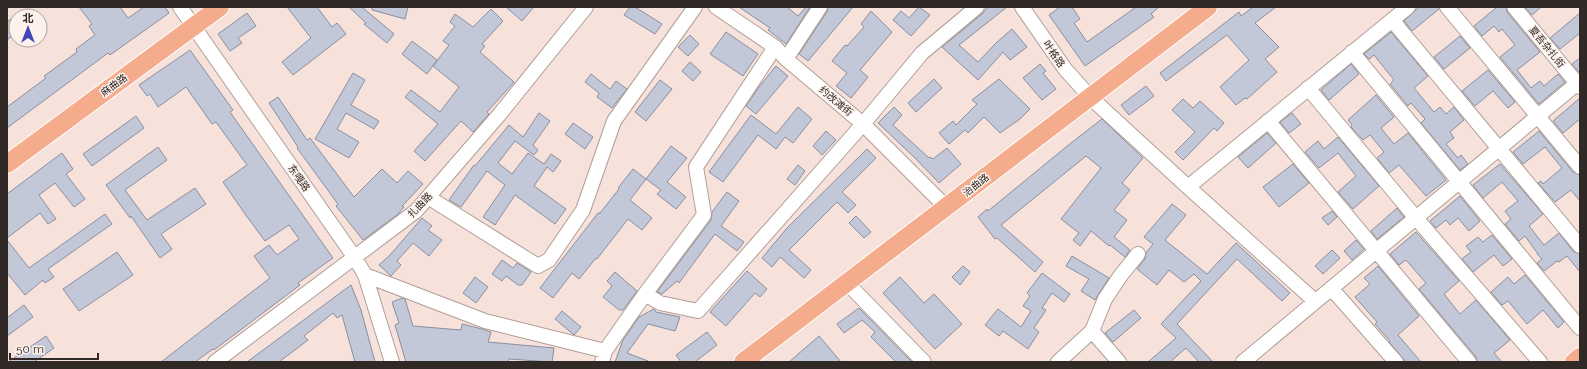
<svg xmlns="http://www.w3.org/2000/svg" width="1587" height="369" font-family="Raleway,'Noto Sans SC',sans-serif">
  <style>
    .building { fill: #c3c8d9; stroke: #8a8e9f }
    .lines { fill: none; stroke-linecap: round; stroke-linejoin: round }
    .minor-casing { stroke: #b19e96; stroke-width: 16 }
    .major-casing { stroke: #fff; stroke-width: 20 }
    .minor { stroke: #fff; stroke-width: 14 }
    .major { stroke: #f5ac8d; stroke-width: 18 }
    .labels { text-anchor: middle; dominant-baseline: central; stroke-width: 3; stroke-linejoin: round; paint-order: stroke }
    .street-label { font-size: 10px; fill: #312926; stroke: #fdf1ec }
  </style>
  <rect width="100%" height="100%" fill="#f6e2da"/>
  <path class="building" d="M79,7H120L128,18L144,7H165L169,13L110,55L108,53L7,128V107L46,78L44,76L77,52L76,49L95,35L89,26L92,24Z
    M287,7H317L332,27L337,23L346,34L293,75L282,62L311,38Z
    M349,7H362L394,34L387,43L364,24L366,23Z
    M372,7H408L405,19L372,10Z
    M506,7H534L522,21Z
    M630,7H635L662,24L655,34L624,15Z
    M739,7H787L798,16L806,7H810L786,44L768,30L770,28Z
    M828,7H853L808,61L799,54L827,12Z
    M919,7L930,15L911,36L893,20L901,11L909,18Z
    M988,7H1007L959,45L978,62L996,43L1012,29L1027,47L1010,60L1003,52L978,80L942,47L982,14Z
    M1060,7H1072L1080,19L1074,23L1087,42L1136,7H1159L1151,14L1154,17L1085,66L1049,15Z
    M1253,7H1276L1255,23L1279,47L1265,59L1277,72L1247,99L1245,98L1236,105L1220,87L1249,60L1227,35L1166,81L1160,73L1239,12L1241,16Z
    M1419,7H1439V9L1412,31L1404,21Z
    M1497,7H1506L1507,12L1540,52L1517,70L1531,88L1540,81L1544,86L1558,74L1565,82L1539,104L1500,57L1515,45L1502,29L1499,32L1494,26L1482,36L1474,26Z
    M1525,7H1541L1532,15Z
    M491,9L503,21L482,44L485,46L480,52L514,82L487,112L489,114L473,132L461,121L425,161L414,151L438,124L405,97L411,90L440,112L459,87L433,66L449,45L443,41L455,26L450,22L455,14L473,27Z
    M871,11L892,32L860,70L868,77L851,98L836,86L847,73L832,61L845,45L847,46L864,27L861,24Z
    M247,13L256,26L238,38L242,43L230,51L218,34Z
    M1580,13V33L1560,49L1550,38Z
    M16,15V33L7,40V22Z
    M726,32L758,54L743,76L710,54Z
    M1391,32L1428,76L1414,88L1434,112L1440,107L1446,114L1454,107L1464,120L1450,132L1454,138L1446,144L1458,158L1461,155L1468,164L1460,170L1421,123L1425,119L1411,103L1408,106L1390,84L1394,80L1374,55L1369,59L1364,54Z
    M690,35L699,44L688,56L678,47Z
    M1460,36L1470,48L1444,69L1434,57Z
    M412,41L437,60L427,74L402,54Z
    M190,50L233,110L230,112L333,258L298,283L300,285L214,350L213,349L195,362H161L270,278L254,256L269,245L277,255L299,239L289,225L265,241L245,214L223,182L247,165L216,122L212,124L186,87L158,107L150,94L147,96L139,85Z
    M1580,58V71L1579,72L1572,64Z
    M690,62L701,72L693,81L682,71Z
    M1040,64L1046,71L1043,73L1056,89L1042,100L1023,78Z
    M1351,64L1359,74L1329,100L1321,90Z
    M776,66L788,76L756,114L746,106L759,87Z
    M1488,70L1515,102L1508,108L1493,91L1475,106L1462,91Z
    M353,73L365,80L351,105L379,121L374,129L346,113L337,129L359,142L349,158L315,139Z
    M591,74L610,89L616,81L627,89L612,108L597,97L599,93L585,82Z
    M934,79L942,88L916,112L908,103Z
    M999,79L1030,109L1020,119L1000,133L984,117L968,133L965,130L949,144L939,133L953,121L956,125L977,104L972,100Z
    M660,80L672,89L646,121L635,112Z
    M1146,86L1154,96L1129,115L1121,105Z
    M1376,95L1394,117L1381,128L1394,144L1408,133L1446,180L1426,196L1399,165L1389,173L1377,158L1384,152L1370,135L1363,140L1351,127L1352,125L1348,120Z
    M278,97L307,140L310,138L354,197L382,169L397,183L408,171L423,184L402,206L404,207L397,215L363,240L336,206L338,204L297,148L298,147L269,103Z
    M1580,98V119L1563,133L1553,121Z
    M1183,99L1193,108L1200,101L1224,123L1217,131L1214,128L1183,160L1175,152L1195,132L1172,110Z
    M798,107L812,119L793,143L785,137L776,149L758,135L723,182L709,172L751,115L776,134Z
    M894,107L902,115L893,125L929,158L930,157L933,159L947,148L961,164L939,183L915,158L878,123Z
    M539,113L550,121L533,145L538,150L534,155L515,141L498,163L512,174L528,153L544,164L551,154L561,161L553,172L547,167L534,186L566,209L555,224L515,195L495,225L483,217L505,185L487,171L461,207L449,200L474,165L475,166L509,125L523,137Z
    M1292,113L1301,124L1289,133L1280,122Z
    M136,116L144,128L92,166L83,154Z
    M1102,119L1143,158L1122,183L1130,190L1114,210L1127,220L1114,237L1130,250L1125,257L1110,245L1109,246L1091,231L1080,246L1073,240L1079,233L1061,219L1101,168L1086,156L1001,225L1043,262L1035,272L997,238L995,239L978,217L987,209L988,211L1071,143Z
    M573,123L593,137L585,149L565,134Z
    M826,131L836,140L822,155L813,146Z
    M1539,131L1573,172L1580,175V201L1571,190L1555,202L1538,183L1541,181L1543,184L1562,168L1545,147L1523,164L1513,152Z
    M1267,133L1276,143L1248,168L1238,157Z
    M1338,137L1379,186L1353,209L1338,192L1356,176L1338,153L1319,168L1305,152L1318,141L1324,149Z
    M671,146L687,158L667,182L686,197L676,209L657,194L661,190L646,179Z
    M158,147L167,160L125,190L147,220L195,188L206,204L161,234L172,249L160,258L131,216L130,218L106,185Z
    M867,149L876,158L842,192L856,205L848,213L837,202L789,250L811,270L804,278L780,257L772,267L762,258L787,228Z
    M62,153L73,169L66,174L85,199L74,207L55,183L39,195L56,219L48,224L40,213L7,238V194Z
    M1293,164L1309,183L1279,207L1263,187Z
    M1500,164L1543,214L1529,226L1544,245L1559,233L1573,251L1580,254V272L1567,256L1559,262L1557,261L1544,271L1537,263L1542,259L1537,254H1538L1525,236L1519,241L1505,224L1511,219L1505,211L1518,201L1502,182L1483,198L1473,185Z
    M798,165L805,171L795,185L787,179Z
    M633,169L646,179L630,200L652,218L642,230L628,219L597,259L596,258L579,279L572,273L553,298L540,288L598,213H600L619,189L618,188Z
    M727,192L739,201L721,226L744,242L737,251L715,234L679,283L677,281L662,294L657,292L711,220L712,212Z
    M1460,196L1480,221L1469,231L1458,218L1450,225L1446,220L1436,228L1430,221Z
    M1172,204L1186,215L1165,240L1207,274L1236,243L1290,293L1282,301L1237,259L1177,324L1213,362H1199L1186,348L1170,362H1148L1176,338L1161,324L1201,281L1194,274L1184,282L1169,270L1157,285L1137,269L1145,259L1146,253L1153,244L1144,237Z
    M1397,208L1404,217L1377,239L1371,231Z
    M1332,211L1337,217L1328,225L1322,218Z
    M105,214L112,224L48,269L54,277L45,283L43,280L25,295L7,273V240L29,268Z
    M856,216L871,232L864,238L849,223Z
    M422,218L432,226L428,230L442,240L429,256L413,243L397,261L401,265L391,276L379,265L390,255Z
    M1416,232L1459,281L1444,294L1460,314L1476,300L1510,340L1494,353L1502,362H1477L1476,357L1419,289L1426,283L1406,260L1399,265L1390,254Z
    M1492,235L1512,259L1503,266L1494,255L1473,272L1462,259L1471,252L1466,246L1478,237L1483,242Z
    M1356,240L1364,249L1352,260L1344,251Z
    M1332,250L1340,258L1323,274L1315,266Z
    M117,252L133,275L79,311L63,289Z
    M1072,256L1109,278L1095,300L1081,291L1089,279L1066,266Z
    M502,260L513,268L517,263L531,272L522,285H518L506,276L502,281L492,274Z
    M963,266L970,272L960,285L952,277Z
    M1378,266L1419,316L1398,335L1421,362H1406L1389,342L1390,341L1375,324L1377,322L1355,297L1370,284L1364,278Z
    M747,271L767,289L760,297L755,293L726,326L710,312Z
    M615,272L637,291L623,310H619L603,297L612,286L607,281Z
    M1042,273L1070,294L1064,302L1052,293L1042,308L1046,310L1034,328L1039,332L1028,349L1003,331L999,336L985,325L998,309L1021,327L1031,311L1023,306L1030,296L1027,293Z
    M1525,275L1564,322L1558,328L1543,310L1527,324L1508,301L1502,305L1491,292L1508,277L1514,284Z
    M475,277L488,287L476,303L463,293Z
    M900,277L924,303L934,294L962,324L935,349L883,293Z
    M351,285L361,310L375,362H355L342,315L337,318L333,313L304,336L308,340L279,362H247Z
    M402,298L405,299L413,326L461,330L462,324L482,329L491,332L488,342L554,348L552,362L509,359L508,362H406L395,325L399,323L392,302Z
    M24,305L33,317L7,336V318Z
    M859,308L912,362H896L871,337L875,332L862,320L844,333L837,324Z
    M654,309L656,312L680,317L675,331L648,324L627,353L648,361V362H615L623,340L639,317Z
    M1134,310L1141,318L1113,342L1105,333Z
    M562,311L581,327L574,335L555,319Z
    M707,332L717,345L695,362H681L676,355Z
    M46,336L54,348L34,362H8Z
    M819,336L841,362H789Z"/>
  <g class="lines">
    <defs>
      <path id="minor" d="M180,7L355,258L365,275L392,362
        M716,7L775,47L786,59L863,124L947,208
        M1022,7L1065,69L1090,97L1188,187L1315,301
        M1447,7L1580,167
        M1514,7L1580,87
        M1392,20L1580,246
        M1352,52L1580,328
        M786,59L820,7
        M1308,88L1416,218L1540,362
        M1268,121L1469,362
        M1188,187L1408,7
        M428,197L538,266L549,260L583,210L614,121L695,7
        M365,275L485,321L605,351
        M847,283L924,362
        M1331,288L1396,362
        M645,294L660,303L698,311L863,124L922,53L977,7
        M1092,331L1105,299L1121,275L1138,254
        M215,362L416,211L499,115L586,7
        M602,362L605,351L645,294L704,215L696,167L775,47
        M1058,362L1092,331L1119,362
        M1243,362L1580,81"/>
      <path id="major" d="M7,164L220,7
        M743,362L1208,7
        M1574,362L1580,357"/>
    </defs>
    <use href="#minor" class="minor-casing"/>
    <use href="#major" class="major-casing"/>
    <use href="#minor" class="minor"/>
    <use href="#major" class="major"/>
  </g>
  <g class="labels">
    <g class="street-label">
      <text transform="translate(1547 47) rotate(51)">夏吾杂扎街</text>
      <text transform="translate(1054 54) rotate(56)">叶格路</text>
      <text transform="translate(114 85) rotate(-36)">麻曲路</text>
      <text transform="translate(836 101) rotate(40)">约改滩街</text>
      <text transform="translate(299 178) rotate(55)">东嘎路</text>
      <text transform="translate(976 185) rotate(-38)">治曲路</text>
      <text transform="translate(420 205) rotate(-46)">扎曲路</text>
    </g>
  </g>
  <rect width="1587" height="369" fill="none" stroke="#312926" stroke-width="16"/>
  <g transform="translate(28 28)"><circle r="19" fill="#fdf1ec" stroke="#aba19d"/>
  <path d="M0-3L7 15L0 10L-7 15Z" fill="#4146bb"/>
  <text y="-6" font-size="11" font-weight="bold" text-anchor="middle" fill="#312926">北</text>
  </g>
  <path d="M10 353v6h88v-6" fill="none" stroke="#312926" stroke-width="2"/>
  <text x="16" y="353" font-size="12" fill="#312926" stroke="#fdf1ec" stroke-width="3" paint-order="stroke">50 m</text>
</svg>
